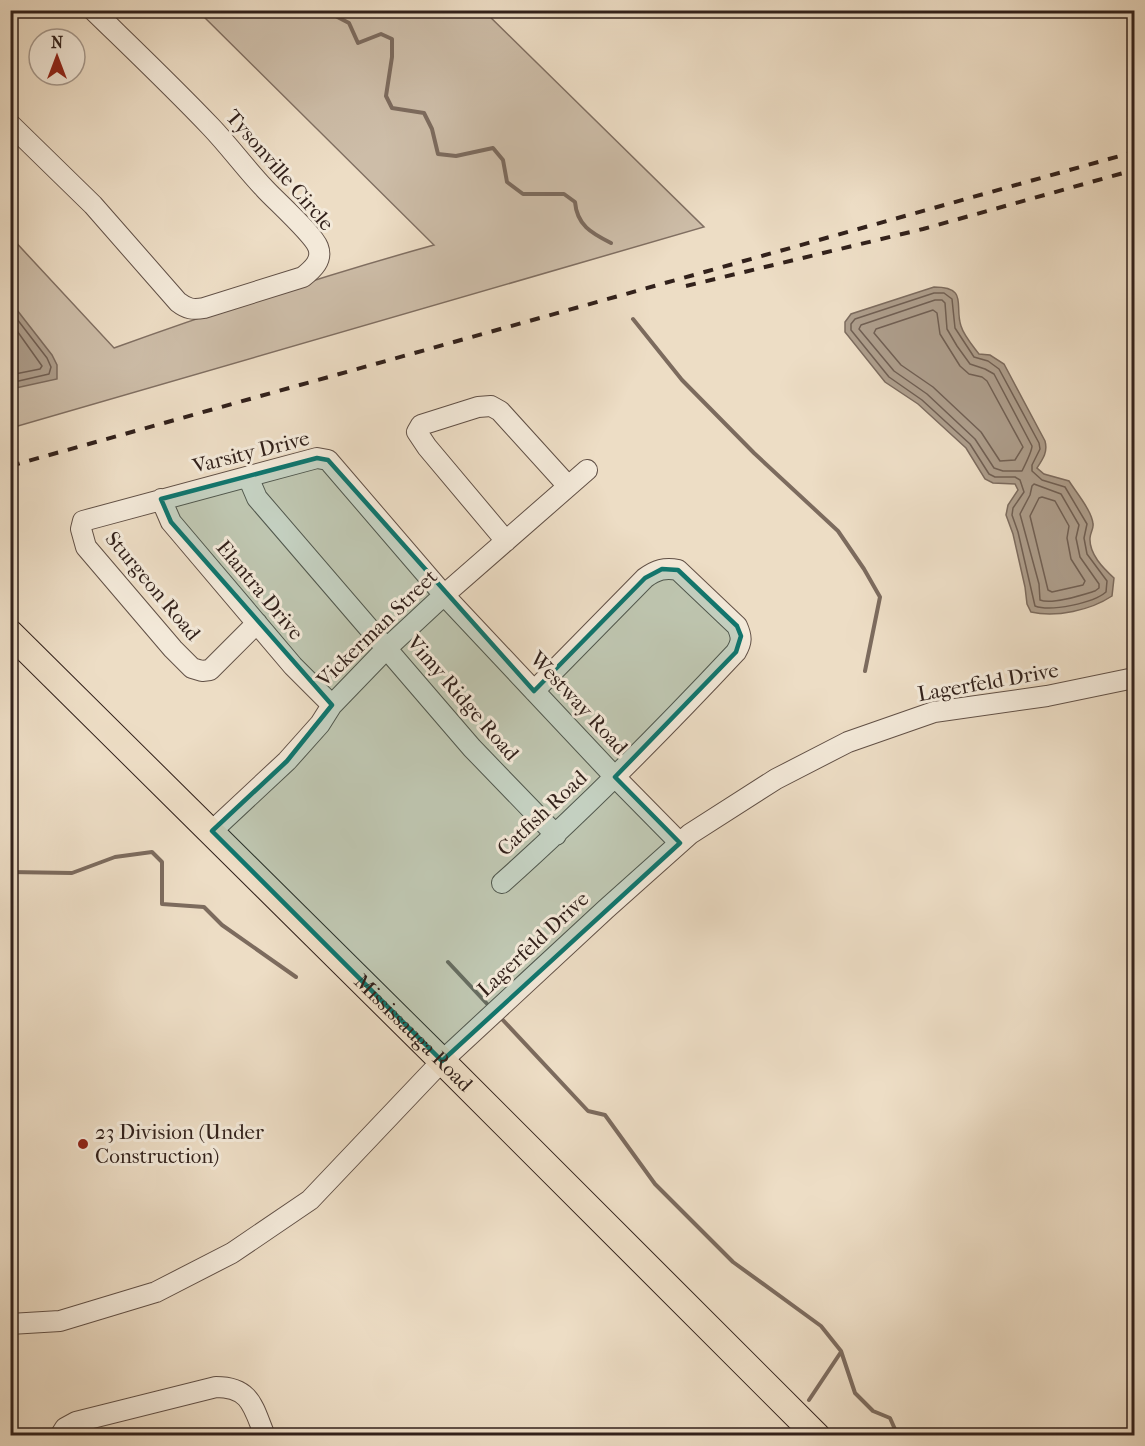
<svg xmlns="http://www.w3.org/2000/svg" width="1145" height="1446" font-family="'IM FELL French Canon',serif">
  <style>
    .green { fill: #cdbda8; stroke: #806f62; stroke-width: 1.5 }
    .water { fill: #ad9d8b; stroke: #7c6b5e; stroke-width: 1.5 }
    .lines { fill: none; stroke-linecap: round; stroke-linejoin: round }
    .shore { stroke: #705f53; stroke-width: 1.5 }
    .stream { stroke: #7c6b5e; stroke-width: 4 }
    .minor-casing { stroke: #615046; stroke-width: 22 }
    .major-casing { stroke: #32211b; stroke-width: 28 }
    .minor { stroke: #f3e9d9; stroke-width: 20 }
    .major { stroke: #edddc5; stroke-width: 26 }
    .rail { stroke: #32211b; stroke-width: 4; stroke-dasharray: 10 10; stroke-linecap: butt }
    .marked { fill: #0f766e; fill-opacity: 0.2; stroke: #0f766e; stroke-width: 4.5; stroke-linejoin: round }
    .poi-dot { fill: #8f2418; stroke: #f3e9d9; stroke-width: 2 }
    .labels { text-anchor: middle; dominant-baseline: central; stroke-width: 6; stroke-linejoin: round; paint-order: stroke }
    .street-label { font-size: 21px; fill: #32211b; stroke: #f3e9d9 }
    .poi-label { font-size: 21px; fill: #32211b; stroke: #f3e9d9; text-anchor: start }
  </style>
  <rect width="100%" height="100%" fill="#edddc5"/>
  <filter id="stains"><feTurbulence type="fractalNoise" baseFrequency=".00333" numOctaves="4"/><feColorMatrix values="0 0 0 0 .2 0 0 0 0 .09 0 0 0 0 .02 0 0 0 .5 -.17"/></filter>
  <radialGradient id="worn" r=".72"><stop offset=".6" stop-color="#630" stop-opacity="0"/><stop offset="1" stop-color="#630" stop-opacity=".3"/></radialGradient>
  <path class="green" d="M197,10L484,11L704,227L11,428L10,236L114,348C219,310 326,275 434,245Z"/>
  <path class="water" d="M934,287C969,287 954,306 961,326C964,336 973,346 979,354L990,355L1004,364L1045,441C1048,452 1043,459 1037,468L1044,474L1069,481C1076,492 1092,511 1093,524C1094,528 1090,533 1090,538C1089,554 1103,568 1114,578L1112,596C1091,610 1056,618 1031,612L1027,604L1025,587L1013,534L1006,515L1008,505L1018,490L1015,484L993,483L985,479L966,448L918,404L885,382L845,332V322L851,314Z
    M10,301L52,355L57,365V379L11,389Z"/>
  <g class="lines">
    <path class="shore" d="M934,293H944L952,299L955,328L974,357L988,361L999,369L1039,443L1040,449L1032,465V471L1042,480L1065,487L1087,524L1084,538L1087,554L1107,581L1106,592C1093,603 1051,612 1035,606L1018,532L1012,515L1013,508L1024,492L1020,480L1015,477H995L989,474L970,444L922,400L889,377L851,330V324L855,319Z
      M935,300H942L945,303L947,329L957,346L970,364L985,369L994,374L1032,446C1032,451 1025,465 1022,471H1003L994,468L975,439L927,394L894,371L859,329L861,325Z
      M10,310L47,358L51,367L49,374L10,383
      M933,310L937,313L940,334L960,366L969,374L982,377L987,381L1023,447L1015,460L1000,461L981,432L933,387L901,365L874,333L876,329Z
      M10,321L42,366L40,369L10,375
      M1034,484L1061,494L1079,525L1076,538L1080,557L1099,584V588L1095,591C1082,595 1052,605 1040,600L1039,584L1020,514L1030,495L1032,486Z
      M1042,497L1055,501L1069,526L1067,538L1071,559L1085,581L1083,585L1052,592L1048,590L1030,516L1039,498Z"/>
    <path class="stream" d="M324,10L349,23L358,43L381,34L392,39V57L386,96L392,108L424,113L432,129L438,154L456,156L493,148L503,160L507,182L523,194H564L575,202C577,225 591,233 611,243
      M633,319L682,380L754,453L838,531L864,569L880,597L865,671
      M10,872L72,873L115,857L152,852L162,862V904L204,907L222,925L296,977
      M448,962L490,1007
      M500,1017L588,1111L605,1115L655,1184L733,1262L821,1326L841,1351L855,1393L873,1411L890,1418L898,1436
      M809,1400L841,1352"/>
    <defs>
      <path id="minor" d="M10,124L93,205L178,302C187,309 193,310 204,308L303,277C313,269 323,260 318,247C313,234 276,201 265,189C246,169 230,147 211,127C173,87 133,49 93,10
        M248,477L257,498L472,748L556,835
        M161,499L171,522L293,666L332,705
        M506,541L427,447L417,432L421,425L478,407L491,406L500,411L568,486
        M257,623L210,670L202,671L192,668L173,649L86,547L81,529L83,521L317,458L328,460L444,595L615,777L680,843
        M212,831L287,761L320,724L332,705L387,648L444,595L587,470
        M502,883C584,810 661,732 736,652C742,642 742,637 737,626L678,570C665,567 656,570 645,578L534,691
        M10,1324L60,1321L156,1292L232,1253L310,1200L442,1061L606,909L690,834L776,779L848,742L934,712L1047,696L1134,678
        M60,1436L65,1428L76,1422L216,1387C251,1387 253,1407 265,1436"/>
      <g id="major">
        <path id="s1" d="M10,633L442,1061L817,1436"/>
      </g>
    </defs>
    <use href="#minor" class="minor-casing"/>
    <use href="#major" class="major-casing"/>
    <use href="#minor" class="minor"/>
    <use href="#major" class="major"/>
    <path class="rail" d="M686,286L923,229L1134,170
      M10,466L1134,152"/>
  </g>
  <path class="marked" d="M317,458L328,460L534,691L645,578L662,569L678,570L737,626L741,636L736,652L615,777L680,843L442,1061L212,831L287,761L332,705L171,522L161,499Z"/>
  <circle class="poi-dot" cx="83" cy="1144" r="6"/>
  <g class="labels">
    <g class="street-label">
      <text transform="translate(280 170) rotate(49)">Tysonville Circle</text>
      <text transform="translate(251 452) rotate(-14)">Varsity Drive</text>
      <text transform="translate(153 586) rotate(50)">Sturgeon Road</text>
      <text transform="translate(260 590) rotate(50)">Elantra Drive</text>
      <text transform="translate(377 628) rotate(-44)">Vickerman Street</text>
      <text transform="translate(988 682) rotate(-10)">Lagerfeld Drive</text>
      <text transform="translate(463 698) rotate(49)">Vimy Ridge Road</text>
      <text transform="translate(579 703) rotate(47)">Westway Road</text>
      <text transform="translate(542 813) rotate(-43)">Catfish Road</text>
      <text transform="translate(533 944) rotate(-43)">Lagerfeld Drive</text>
      <text stroke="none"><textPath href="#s1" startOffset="568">Mississauga Road</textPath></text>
    </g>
    <g class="poi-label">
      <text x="95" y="1132">23 Division (Under<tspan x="95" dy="24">Construction)</tspan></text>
    </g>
  </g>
  <rect width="1145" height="1446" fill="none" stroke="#edddc5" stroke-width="36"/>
  <rect x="12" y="12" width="1121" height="1422" fill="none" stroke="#32211b" stroke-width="3"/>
  <rect x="18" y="18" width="1109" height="1410" fill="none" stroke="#32211b" stroke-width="1.5"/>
  <g transform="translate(57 57)"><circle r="28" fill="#f3e9d9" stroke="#a6998d" stroke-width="1.5"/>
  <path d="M0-4.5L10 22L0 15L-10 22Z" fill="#8f2418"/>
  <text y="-9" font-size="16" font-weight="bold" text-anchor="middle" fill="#32211b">N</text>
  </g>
  <rect width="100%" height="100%" filter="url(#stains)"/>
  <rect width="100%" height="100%" fill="url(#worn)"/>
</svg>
